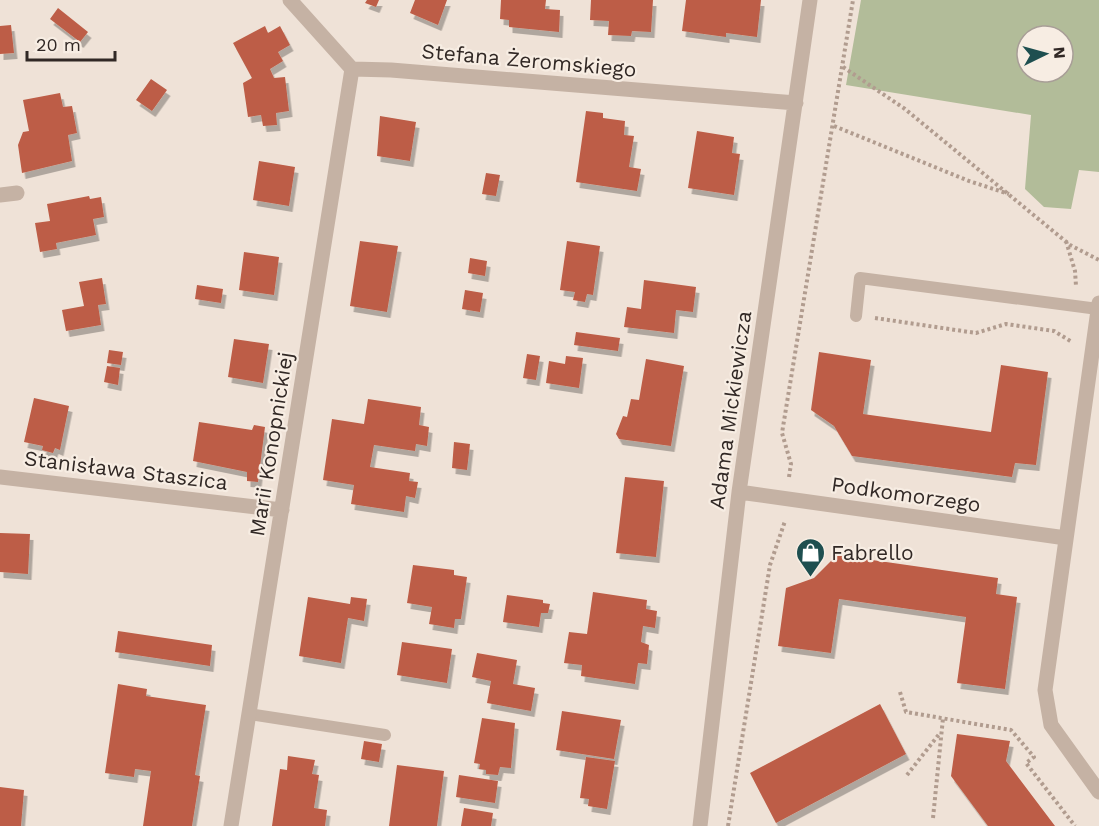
<svg xmlns="http://www.w3.org/2000/svg" width="1099" height="826" font-family="'Work Sans',sans-serif">
  <style>
    .green { fill: #b2bc99; fill-rule: evenodd }
    .building { fill: #bd5d46; filter: url(#shadow) }
    .lines { fill: none; stroke-linecap: round; stroke-linejoin: round }
    .path { stroke: #b19c8f; stroke-width: 4; stroke-dasharray: 3 3; stroke-linecap: butt }
    .lane { stroke: #c5b2a4; stroke-width: 12 }
    .street { stroke: #c5b2a4; stroke-width: 15 }
    .labels { text-anchor: middle; dominant-baseline: central; stroke-width: 4.5; stroke-linejoin: round; paint-order: stroke }
    .street-label { font-size: 21px; fill: #312825; stroke: #f7ede3 }
    .poi-label { font-size: 21px; fill: #312825; stroke: #f7ede3; text-anchor: start }
  </style>
  <defs>
    <filter id="shadow"><feDropShadow dx="3.5" dy="6" stdDeviation="0" flood-color="#0004"/></filter>
  </defs>
  <rect width="100%" height="100%" fill="#efe2d7"/>
  <path class="green" d="M861,0H1099V172L1079,170L1071,209L1044,207L1025,189L1031,115L846,85ZM1027,36H1063V72H1027Z"/>
  <path class="building" d="M367,0H379L376,7L365,3Z
    M415,0H447L438,25L410,13Z
    M501,0H546L545,9L560,10L559,32L509,27V20L500,19Z
    M591,0H653L651,32L632,31L631,36L608,35L609,21L590,20Z
    M686,0H761L757,37L726,33V37L682,31Z
    M58,8L88,32L80,42L50,19Z
    M11,25L14,53L0,54V26Z
    M265,26L268,33L280,26L290,45L278,52L283,61L270,69L274,78L285,77L289,111L276,113L277,125L263,126L261,115L248,117L243,83L252,78L233,43Z
    M151,79L167,90L152,111L136,100Z
    M60,93L63,107L72,106L77,133L68,135L72,161L22,173L18,145L23,132L29,131L23,100Z
    M586,111L603,113V118L625,121L624,135L634,136L629,167L641,169L637,191L576,182Z
    M380,116L416,122L410,161L377,156Z
    M697,131L734,137L732,153L740,154L734,195L688,188Z
    M259,161L295,167L289,206L253,200Z
    M486,173L500,175L496,196L482,194Z
    M89,196L90,199L101,197L104,217L93,219L96,235L56,243L57,249L40,252L35,223L50,221L47,204Z
    M360,241L398,246L387,312L350,306Z
    M567,241L600,246L593,295L587,294L585,302L573,300L575,292L560,290Z
    M244,252L279,257L274,295L239,290Z
    M470,258L487,261L485,276L468,273Z
    M102,278L106,304L98,305L101,325L66,331L62,310L84,306L79,282Z
    M644,280L696,287L693,312L676,310L674,333L624,327L627,307L641,309Z
    M197,285L223,289L221,303L195,299Z
    M465,290L483,293L480,312L462,309Z
    M576,332L620,338L618,351L574,345Z
    M234,339L269,344L263,383L228,377Z
    M109,350L123,352L121,365L107,363Z
    M819,352L871,360L863,414L991,432L1001,365L1048,372L1036,465L1015,463L1012,477L852,456L834,426L811,410Z
    M527,354L540,356L536,380L523,378Z
    M566,356L583,358L579,388L546,383L549,361L565,364Z
    M646,359L684,366L671,446L619,439L616,434L623,416L627,417L631,399L639,400Z
    M107,366L120,368L118,385L104,382Z
    M34,398L69,406L60,450L55,448L53,453L42,450L43,446L24,442Z
    M368,399L421,407L419,425L429,427L427,446L416,444L415,451L374,445L370,467L410,473L409,481L418,482L415,498L406,496L404,512L351,504L354,485L323,480L332,419L364,424Z
    M199,422L252,430L254,425L265,427L258,482L247,481V472L193,461Z
    M454,442L470,444L467,470L452,468Z
    M625,477L664,481L656,557L616,553Z
    M0,533L30,534L28,574L0,572Z
    M837,555L998,578L996,594L1017,597L1005,689L957,683L966,617L839,599L831,653L778,646L786,588L814,578Z
    M413,565L454,570V575L467,577L461,619H455L454,628L429,624L432,607L407,603Z
    M593,592L647,600L646,609L657,611L655,628L643,626L641,642L649,645L647,664L638,663L635,684L581,676L582,665L564,663L569,632L587,634Z
    M507,595L543,600V603L550,604L548,613H541L539,627L503,622Z
    M308,597L350,604L351,597L367,599L364,621L348,618L341,663L299,656Z
    M118,631L212,645L210,666L115,652Z
    M402,642L452,649L447,683L397,675Z
    M477,653L517,660L513,684L535,688L531,711L487,703L491,681L472,677Z
    M118,684L147,689L146,696L206,705L195,775L200,776L192,826H143L151,771L135,769L134,777L105,773Z
    M880,704L906,754L776,823L750,773Z
    M562,711L621,720L614,759L556,750Z
    M482,718L515,723L511,768L500,767L498,775L486,774V770L479,769L480,764L474,763Z
    M957,734L1010,741L1006,761L1055,826H988L951,776Z
    M364,741L382,744L379,762L361,759Z
    M288,756L315,760L312,774L319,775L314,808L327,810L325,826H272L280,769L287,770Z
    M586,757L615,761L607,809L588,806L589,799L580,798Z
    M397,765L444,771L437,826H389Z
    M459,775L498,781L495,803L456,797Z
    M0,787L24,790L21,826H0Z
    M464,808L493,813L491,826H461Z"/>
  <g class="lines">
    <path class="path" d="M843,67L905,109L1070,245L1099,260
      M834,126L969,181L1009,194
      M1066,241L1075,271L1076,286
      M875,318L976,333L1006,324L1054,331L1072,342
      M789,477L791,464L782,433L853,0
      M900,692L906,712L1011,730L1034,757L1026,763L1075,826
      M907,775L940,733
      M933,818L943,718
      M728,826L770,565L785,521"/>
    <path class="lane" d="M856,316L860,278L1098,309
      M249,714L385,735"/>
    <path class="street" d="M290,0L352,69L391,70L796,103
      M0,195L17,193
      M1099,303L1045,690L1051,725L1099,792
      M0,477L282,510
      M739,492L1066,538
      M231,826L352,69
      M700,826L739,492L810,0"/>
  </g>
  <defs>
    <symbol id="shop-pin" viewBox="-11 -11 22 30"><path d="M0 17L-7.5 6A9.5 9.5 0 1 1 7.5 6Z" fill="#1e4f50" stroke="#f7ede3"/><path d="M-5-2.5h2.3a2.7 3.5 0 0 1 5.4 0H5L5.5 6h-11ZM-1.5-2.5h3a1.5 2.3 0 0 0-3 0Z" fill="#fff"/></symbol>
  </defs>
  <g fill-rule="evenodd">
    <use href="#shop-pin" x="794" y="536" width="33" height="45"/>
  </g>
  <g class="labels">
    <g class="street-label">
      <text transform="translate(529 60) rotate(5)">Stefana Żeromskiego</text>
      <text transform="translate(730 410) rotate(-82)">Adama Mickiewicza</text>
      <text transform="translate(271 444) rotate(-81)">Marii Konopnickiej</text>
      <text transform="translate(126 470) rotate(7)">Stanisława Staszica</text>
      <text transform="translate(906 494) rotate(8)">Podkomorzego</text>
    </g>
    <g class="poi-label">
      <text x="831" y="552">Fabrello</text>
    </g>
  </g>
  <g transform="translate(1045 54) rotate(85)"><circle r="28" fill="#f7ede3" stroke="#a89e97" stroke-width="1.5"/>
  <path d="M0-4.5L10 22L0 15L-10 22Z" fill="#1e4f50"/>
  <text y="-9" font-size="16" font-weight="bold" text-anchor="middle" fill="#312825">N</text>
  </g>
  <path d="M27 51v9h88v-9" fill="none" stroke="#312825" stroke-width="3"/>
  <text x="36" y="51" font-size="18" fill="#312825" stroke="#f7ede3" stroke-width="4.5" paint-order="stroke">20 m</text>
</svg>
